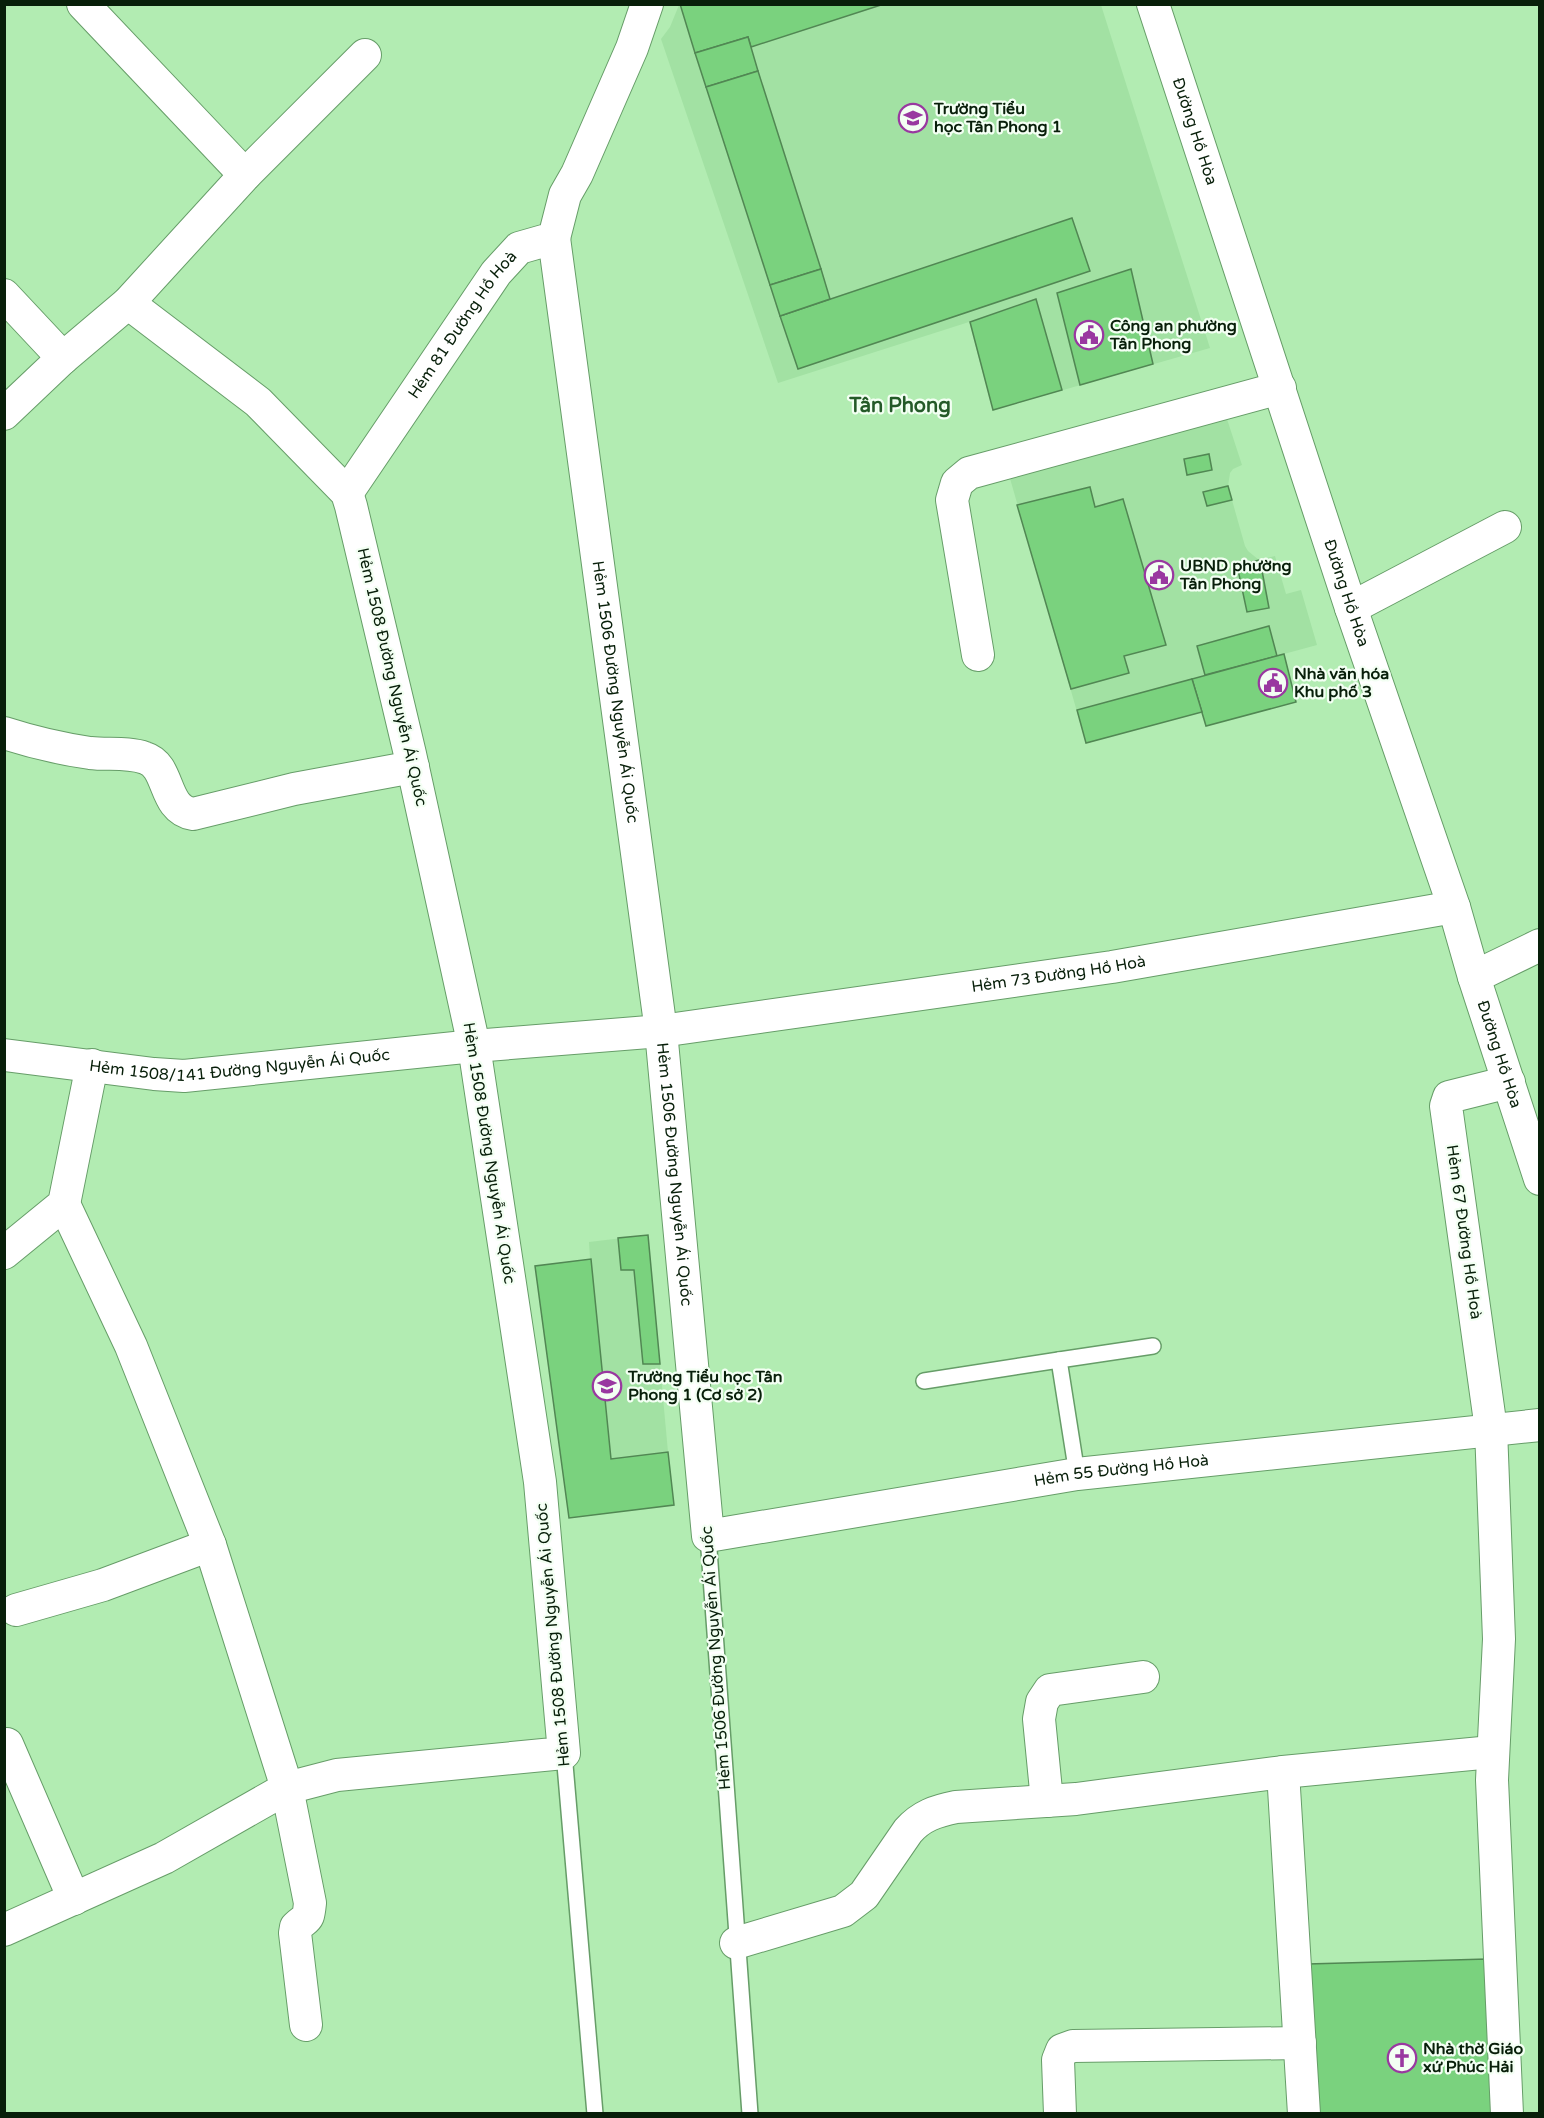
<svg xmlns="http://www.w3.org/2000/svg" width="1544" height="2118" font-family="'Varela Round',sans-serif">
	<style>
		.built { fill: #a2e1a3 }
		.building { fill: #7ad27e; stroke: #518753; stroke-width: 1.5 }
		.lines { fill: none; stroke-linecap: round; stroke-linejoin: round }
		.lane-casing { stroke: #669d68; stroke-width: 18 }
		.street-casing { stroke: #669d68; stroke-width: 34 }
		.lane { stroke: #fff; stroke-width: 15 }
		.street { stroke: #fff; stroke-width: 32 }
		.labels { text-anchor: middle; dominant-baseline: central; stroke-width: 4.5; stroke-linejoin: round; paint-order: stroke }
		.poi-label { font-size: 16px; font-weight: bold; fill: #081f0a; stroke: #f3fff3; text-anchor: start }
		.street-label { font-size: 16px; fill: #081f0a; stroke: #f3fff3 }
		.quarter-label { font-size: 20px; font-weight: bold; fill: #245a28; stroke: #f3fff3 }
	</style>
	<rect width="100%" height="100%" fill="#b2ecb2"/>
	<!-- built -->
	<g class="built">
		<polygon points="679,5 1101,5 1210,348 993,410 969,322 778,383 661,39 670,27"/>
		<polygon points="1226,416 1242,465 1233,469 1230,473 1228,486 1245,546 1248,551 1259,560 1275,556 1286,594 1301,590 1317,645 1192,679 1202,712 1086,743 1009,475"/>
		<polygon points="648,1235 668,1452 674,1505 569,1518 535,1266 590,1259 589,1242"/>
	</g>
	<!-- building -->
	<g class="building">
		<polygon points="680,4 884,4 751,47 748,37 695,53"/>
		<polygon points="748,37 758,71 706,87 695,53"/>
		<polygon points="758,71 821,269 770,285 706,87"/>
		<polygon points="1072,218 1090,271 798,369 780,316"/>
		<polygon points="821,269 830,299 780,316 770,285"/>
		<polygon points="1131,269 1153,364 1080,385 1057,293"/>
		<polygon points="1036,299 1062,390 993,410 970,322"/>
		<polygon points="1209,454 1212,470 1187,475 1184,459"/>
		<polygon points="1228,486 1232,500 1207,506 1203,492"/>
		<polygon points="1090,487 1095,507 1123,499 1166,645 1124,656 1129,673 1071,689 1017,505"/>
		<polygon points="1260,560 1269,608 1247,612 1237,565"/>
		<polygon points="1269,626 1277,656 1205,675 1197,646"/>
		<polygon points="1284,654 1296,702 1206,726 1192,679"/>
		<polygon points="1192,679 1202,712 1086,743 1077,710"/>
		<polygon points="648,1235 660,1364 643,1364 634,1270 621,1270 618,1238"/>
		<polygon points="591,1259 611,1459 668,1452 674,1505 569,1518 535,1266"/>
		<polygon points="1487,1959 1493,2114 1317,2114 1308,1964"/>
	</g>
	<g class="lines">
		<!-- lane casing -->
		<g class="lane-casing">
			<g id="lane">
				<polyline points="924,1381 1059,1360"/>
				<polyline points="1077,1474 1059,1360 1153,1346"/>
				<polyline points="708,1536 750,2114"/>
				<polyline points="564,1753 595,2114"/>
			</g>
		</g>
		<!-- street casing -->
		<g class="street-casing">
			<g id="street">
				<polyline points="83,4 245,175"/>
				<path id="s1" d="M1153,4L1351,608L1454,907L1474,977L1540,1179"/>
				<path id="s2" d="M554,238L661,1031L708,1536L1077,1474L1540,1425"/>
				<polyline points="4,295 63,358"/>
				<polyline points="4,414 63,358 128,303 245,175 365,55"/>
				<path id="s3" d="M347,493L496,273L519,248L554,238L565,195L577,174L632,48L647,4"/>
				<polyline points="1351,608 1505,527"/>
				<polyline points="978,655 952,500 957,483 969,473 1280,388"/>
				<path d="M4,733C32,742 62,749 90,753C108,755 128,752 145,758C171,766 162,809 193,814L294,789L413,767"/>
				<polyline points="1474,977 1540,945"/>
				<path id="s4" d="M4,1055L154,1074L184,1076L474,1046L661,1031L1112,967L1454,907"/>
				<path d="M64,1204L131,1346L210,1545L287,1788L310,1903C308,1922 308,1916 296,1927L295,1933L306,2025"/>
				<polyline points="4,1253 64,1204 92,1065"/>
				<polyline points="16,1610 103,1585 210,1545"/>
				<polyline points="7,1744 74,1899"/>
				<polyline points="1283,1772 1304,2114"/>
				<polyline points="1047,1801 1039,1719 1042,1702 1050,1690 1143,1677"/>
				<polyline points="4,1930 164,1858 287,1788 337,1775 564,1753 540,1482 474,1046 410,754 351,506 347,493 258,402 128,303"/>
				<path d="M736,1943L843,1911L864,1895L908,1831C921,1816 936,1811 956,1807L1076,1799L1283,1772L1492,1752"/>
				<polyline points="1060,2114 1058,2060 1062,2050 1073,2046 1300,2043"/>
				<polyline points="1507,2114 1492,1780 1499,1639 1491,1429 1446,1106 1449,1097 1509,1082"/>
			</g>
		</g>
		<!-- lane -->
		<use href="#lane" class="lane"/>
		<!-- street -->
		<use href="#street" class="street"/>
	</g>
	<!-- icons -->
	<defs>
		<g id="school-ring" transform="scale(1.5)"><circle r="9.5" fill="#f3fff3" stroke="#9938a0" stroke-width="1.5"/><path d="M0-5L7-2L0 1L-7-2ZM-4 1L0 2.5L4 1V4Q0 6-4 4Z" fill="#9938a0"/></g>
		<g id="civic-ring" transform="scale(1.5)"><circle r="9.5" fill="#f3fff3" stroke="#9938a0" stroke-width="1.5"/><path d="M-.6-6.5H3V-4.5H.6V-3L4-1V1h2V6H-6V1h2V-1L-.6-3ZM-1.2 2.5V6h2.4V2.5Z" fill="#9938a0"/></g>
		<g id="church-ring" transform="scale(1.5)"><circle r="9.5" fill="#f3fff3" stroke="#9938a0" stroke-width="1.5"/><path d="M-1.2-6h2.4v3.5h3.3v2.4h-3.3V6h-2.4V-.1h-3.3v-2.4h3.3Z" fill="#9938a0"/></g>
	</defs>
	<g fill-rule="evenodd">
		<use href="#school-ring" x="913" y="118"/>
		<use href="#civic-ring" x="1089" y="335"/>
		<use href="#civic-ring" x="1159" y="575"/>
		<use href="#civic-ring" x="1273" y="683"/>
		<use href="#school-ring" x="607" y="1386"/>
		<use href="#church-ring" x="1402" y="2058"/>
	</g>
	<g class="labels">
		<!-- poi labels -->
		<g class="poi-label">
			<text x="934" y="109">Trường Tiểu<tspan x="934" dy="18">học Tân Phong 1</tspan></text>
			<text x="1110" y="326">Công an phường<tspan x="1110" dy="18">Tân Phong</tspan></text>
			<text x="1180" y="566">UBND phường<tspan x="1180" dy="18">Tân Phong</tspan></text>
			<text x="1294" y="674">Nhà văn hóa<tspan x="1294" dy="18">Khu phố 3</tspan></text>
			<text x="628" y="1377">Trường Tiểu học Tân<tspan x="628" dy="18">Phong 1 (Cơ sở 2)</tspan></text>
			<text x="1423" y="2049">Nhà thờ Giáo<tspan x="1423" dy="18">xứ Phúc Hải</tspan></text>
		</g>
		<!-- street labels -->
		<g class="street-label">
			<text stroke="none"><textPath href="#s1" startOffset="134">Đường Hồ Hòa</textPath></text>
			<text stroke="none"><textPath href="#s3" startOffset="204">Hẻm 81 Đường Hồ Hoà</textPath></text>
			<text stroke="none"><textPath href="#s1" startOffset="620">Đường Hồ Hòa</textPath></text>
			<text transform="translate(392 677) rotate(77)">Hẻm 1508 Đường Nguyễn Ái Quốc</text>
			<text stroke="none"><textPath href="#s2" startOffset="458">Hẻm 1506 Đường Nguyễn Ái Quốc</textPath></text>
			<text stroke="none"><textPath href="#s4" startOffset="1062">Hẻm 73 Đường Hồ Hoà</textPath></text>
			<text stroke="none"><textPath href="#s1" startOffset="1106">Đường Hồ Hòa</textPath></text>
			<text stroke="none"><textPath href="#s4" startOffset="237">Hẻm 1508/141 Đường Nguyễn Ái Quốc</textPath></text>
			<text transform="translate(489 1153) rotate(81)">Hẻm 1508 Đường Nguyễn Ái Quốc</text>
			<text stroke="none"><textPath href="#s2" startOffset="944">Hẻm 1506 Đường Nguyễn Ái Quốc</textPath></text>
			<text transform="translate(1464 1232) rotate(82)">Hẻm 67 Đường Hồ Hoà</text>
			<text stroke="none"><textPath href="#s2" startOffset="1726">Hẻm 55 Đường Hồ Hoà</textPath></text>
			<text transform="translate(553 1635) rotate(-95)">Hẻm 1508 Đường Nguyễn Ái Quốc</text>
			<text transform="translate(716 1658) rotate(-94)">Hẻm 1506 Đường Nguyễn Ái Quốc</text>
		</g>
		<!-- quarter labels -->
		<g class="quarter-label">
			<text x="900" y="406">Tân Phong</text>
		</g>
	</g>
	<!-- border -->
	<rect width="1544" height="2118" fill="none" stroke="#081f0a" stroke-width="12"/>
</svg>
